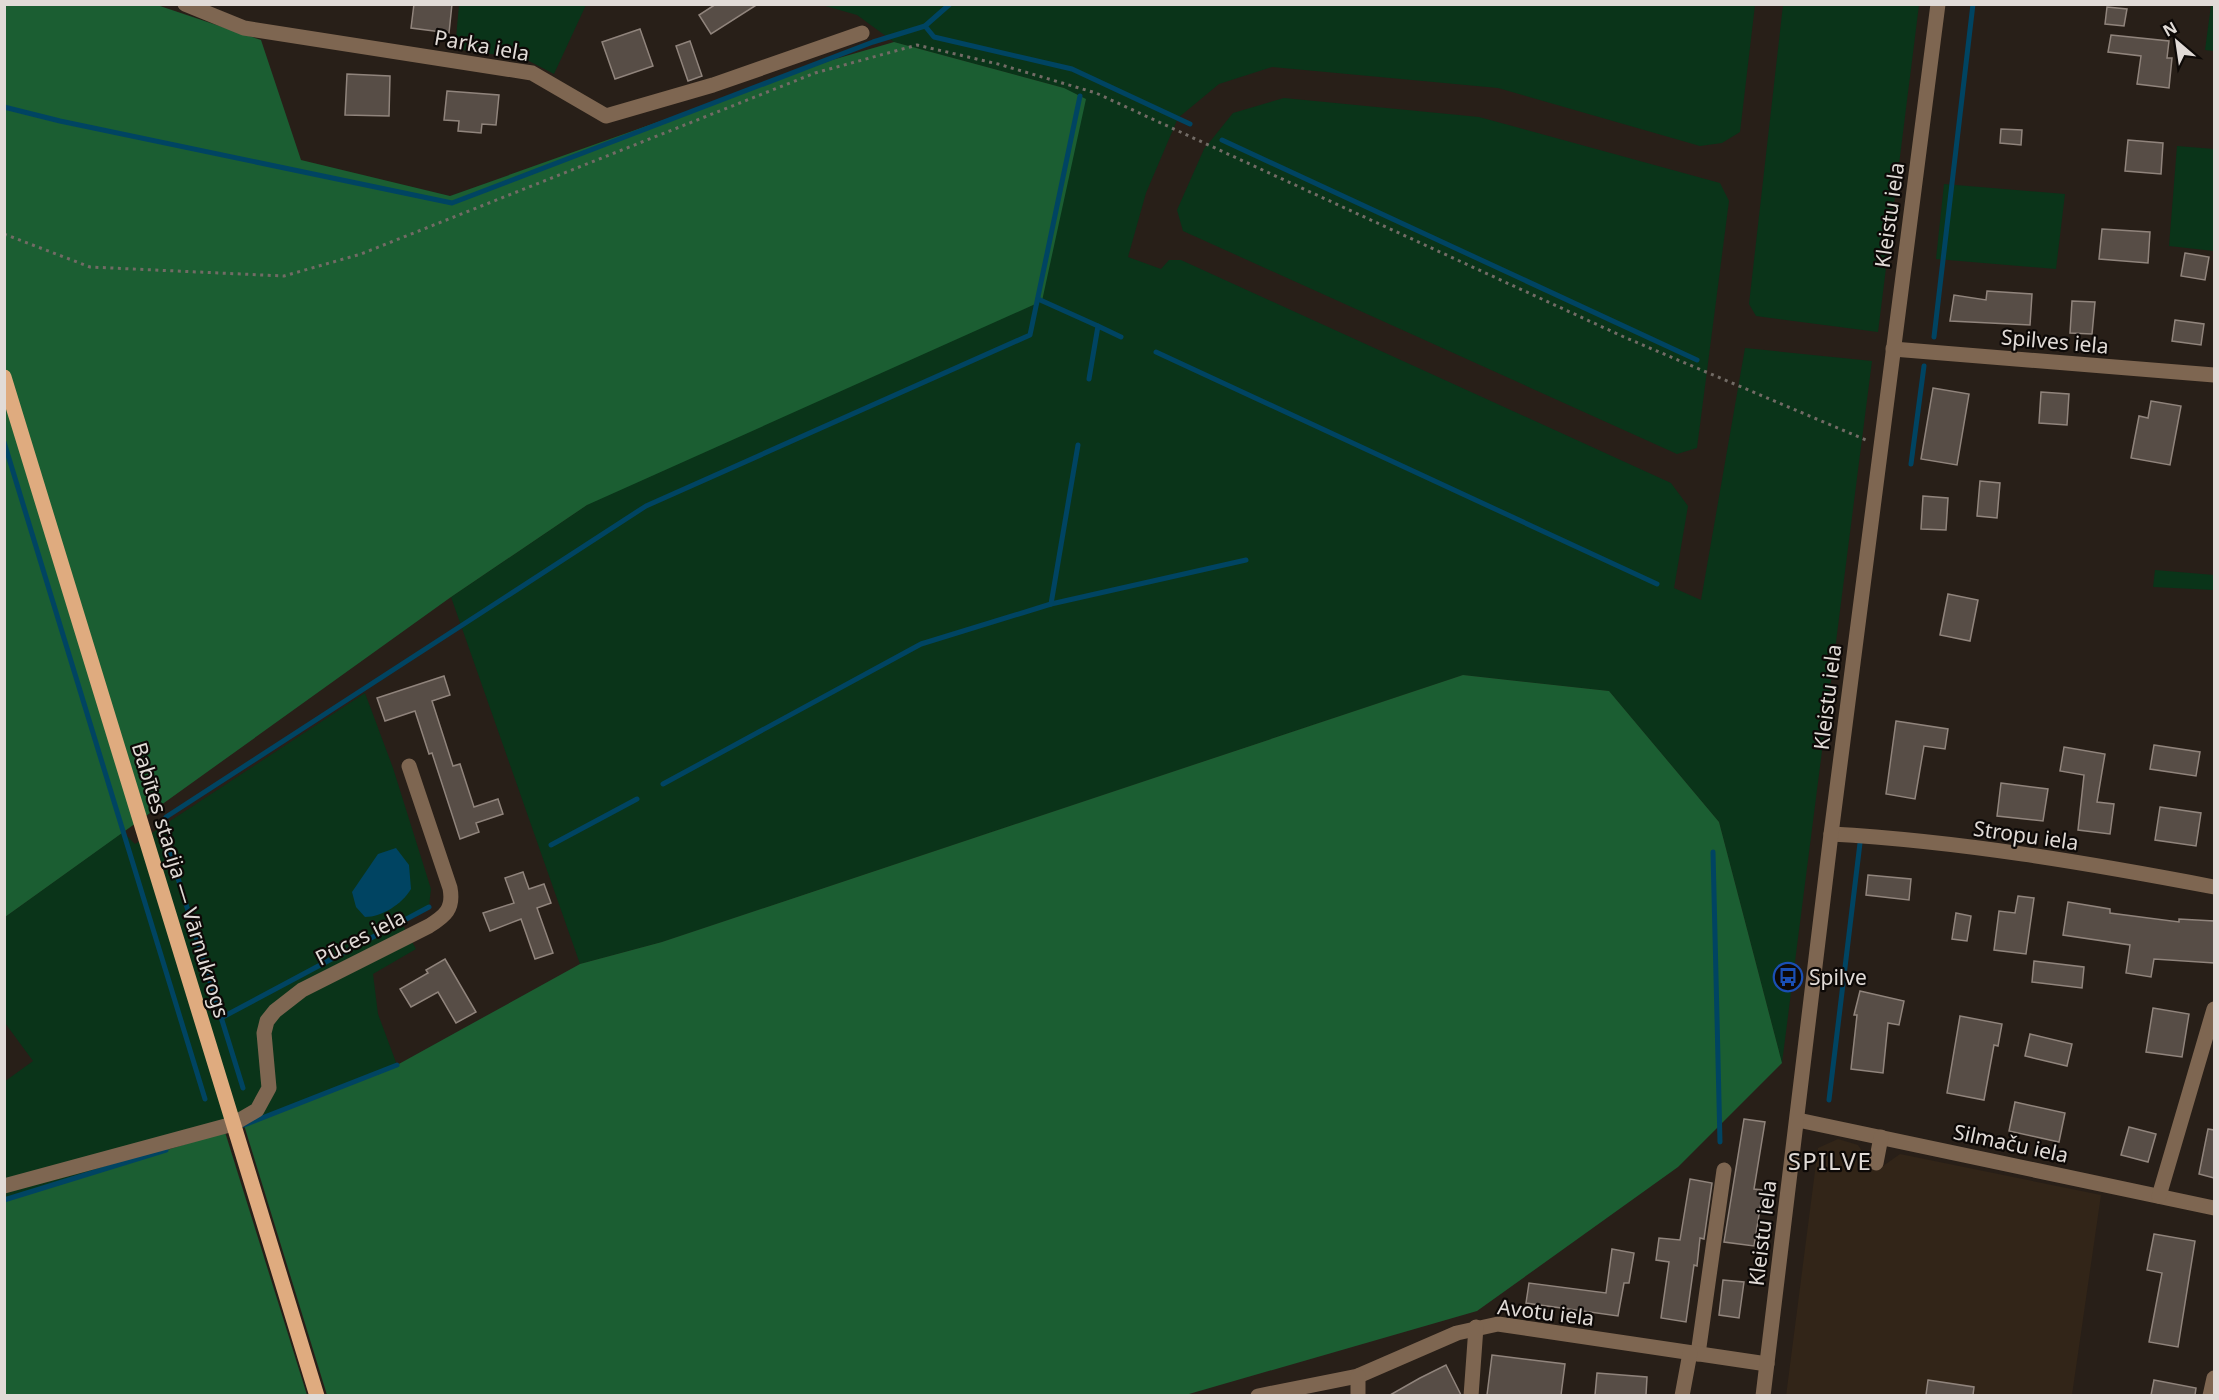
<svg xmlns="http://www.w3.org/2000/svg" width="2219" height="1400" font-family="'Noto Sans',sans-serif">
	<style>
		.industrial { fill: #322518 }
		.green { fill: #0a3419 }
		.forest { fill: #1b5e32 }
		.water { fill: #004462 }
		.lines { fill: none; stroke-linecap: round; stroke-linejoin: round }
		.stream { stroke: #004462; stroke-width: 5 }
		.building { fill: #574d46; stroke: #90847c; stroke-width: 1.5 }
		.path { stroke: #726b65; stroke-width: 3; stroke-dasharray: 3 4.5; stroke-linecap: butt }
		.minor { stroke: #7e6651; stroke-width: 15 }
		.major { stroke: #dfab7f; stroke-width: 15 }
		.labels { text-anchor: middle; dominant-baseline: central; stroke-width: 4.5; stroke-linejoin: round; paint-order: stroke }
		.street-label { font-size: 21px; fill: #e1dbd7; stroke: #0d0907 }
		.poi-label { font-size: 21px; fill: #e1dbd7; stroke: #0d0907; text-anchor: start }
		.quarter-label { font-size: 24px; letter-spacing: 1.5px; fill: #e1dbd7; stroke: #0d0907 }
	</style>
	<rect width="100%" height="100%" fill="#281f18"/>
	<!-- industrial -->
	<polygon class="industrial" points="1838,1139 1858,1145 1868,1160 1883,1166 1900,1154 2101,1195 2072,1395 1786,1396 1818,1148"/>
	<!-- green -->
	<g class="green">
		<polygon points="459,5 459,4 586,5 554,74 525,59 455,49"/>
		<polygon points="822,5 1755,5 1740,132 1722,143 1700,146 1498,88 1272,67 1219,84 1178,118 1146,193 1128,257 1161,269 1169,260 1181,260 1671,483 1688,506 1674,588 1701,600 1745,348 1872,361 1782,1063 1719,822 1609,691 1463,675 662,942 580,964 451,597 587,505 1064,88 894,42 857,15"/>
		<polygon points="1783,5 1919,5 1878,332 1756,316 1749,304"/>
		<polygon points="2211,5 2214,5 2214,51 2205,50"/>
		<polygon points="1284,98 1479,117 1720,183 1729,201 1697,448 1677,454 1183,231 1177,210 1204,149 1233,113"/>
		<polygon points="2177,146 2214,149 2214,251 2169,246"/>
		<polygon points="1944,184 2065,194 2056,269 1936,259"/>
		<polygon points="2155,570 2214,575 2214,590 2153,587"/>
		<polygon points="365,693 393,768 431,889 429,906 400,920 416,949 373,974 378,1014 397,1065 244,1125 5,1200 4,1082 33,1061 5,1023 5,917 123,832 135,844"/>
	</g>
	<!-- forest -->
	<g class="forest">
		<polygon points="5,5 157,5 261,40 301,160 450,196 832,60 894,42 1064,88 1086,99 1042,301 587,505 451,597 5,917"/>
		<polygon points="1463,675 1609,691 1719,822 1782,1063 1678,1167 1477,1311 1182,1396 327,1395 244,1125 397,1065 580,964 662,942"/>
		<polygon points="225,1132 307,1395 5,1396 5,1200"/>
	</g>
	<!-- water -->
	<path class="water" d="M396,848L409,865L411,889C402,904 382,917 365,917L356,907L352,892L378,854Z"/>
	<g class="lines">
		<!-- stream -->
		<g class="stream">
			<polyline points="925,26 934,37 1072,69 1190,124"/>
			<polyline points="4,107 60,121 452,203 873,42 925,26 950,4"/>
			<polyline points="1222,140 1697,360"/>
			<polyline points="1038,299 1098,326 1089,379"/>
			<polyline points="1098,326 1121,337"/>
			<polyline points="1934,337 1973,4"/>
			<polyline points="1156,352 1657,584"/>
			<polyline points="4,442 205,1099"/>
			<polyline points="1911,464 1924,366"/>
			<polyline points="1051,604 1246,560"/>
			<polyline points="663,784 921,644 1051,604 1078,445"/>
			<polyline points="166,817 646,506 1030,335 1080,96"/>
			<polyline points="551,845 637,799"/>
			<polyline points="168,846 243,1088"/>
			<polyline points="1713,852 1720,1142"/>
			<polyline points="221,1018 429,907"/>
			<polyline points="1829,1100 1860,843"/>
			<polyline points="244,1125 397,1065"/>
			<polyline points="4,1200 166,1150"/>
		</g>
	</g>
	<!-- building -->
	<g class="building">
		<polygon points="414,4 452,4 449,33 411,28"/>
		<polygon points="716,4 758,4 711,34 699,15"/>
		<polygon points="2107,7 2127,9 2124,26 2105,24"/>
		<polygon points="640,29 653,66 615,79 602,42"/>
		<polygon points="2111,35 2169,41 2167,58 2172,58 2169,88 2137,84 2141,56 2108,52"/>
		<polygon points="690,41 702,76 688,81 676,46"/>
		<polygon points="347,74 390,76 389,116 345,115"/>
		<polygon points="447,91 499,95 496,125 482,124 481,133 458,131 459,121 444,120"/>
		<polygon points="2001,129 2022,130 2021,145 2000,143"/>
		<polygon points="2128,140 2163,143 2161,174 2125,171"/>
		<polygon points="2102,229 2150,232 2148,263 2099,259"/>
		<polygon points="2185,253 2209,257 2205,280 2181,276"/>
		<polygon points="1987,291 2032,294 2030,325 1950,321 1954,295 1986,300"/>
		<polygon points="2072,301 2095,302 2092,334 2070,333"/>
		<polygon points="2175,320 2204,324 2201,345 2172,341"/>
		<polygon points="1933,388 1969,394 1957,465 1921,459"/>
		<polygon points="2041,392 2069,394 2067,425 2039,423"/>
		<polygon points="2151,401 2181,406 2170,465 2131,458 2139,416 2148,418"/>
		<polygon points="1980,481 2000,483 1997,518 1977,516"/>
		<polygon points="1923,496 1948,498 1946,530 1921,529"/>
		<polygon points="1948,594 1978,600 1970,641 1940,635"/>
		<polygon points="444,676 450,695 432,701 453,766 460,764 474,807 498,799 503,814 476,823 479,832 460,839 432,753 429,754 415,711 385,721 377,698"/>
		<polygon points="1896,721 1948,729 1945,749 1924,746 1915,799 1886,794"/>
		<polygon points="2154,745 2200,752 2196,776 2150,769"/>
		<polygon points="2064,747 2105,754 2097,802 2114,804 2110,834 2078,830 2084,775 2060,771"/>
		<polygon points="2001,783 2048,789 2043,821 1997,816"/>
		<polygon points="2160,807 2201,813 2196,846 2155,840"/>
		<polygon points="523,872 529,889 544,884 551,903 537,908 553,953 535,959 521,919 490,931 483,913 514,903 505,878"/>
		<polygon points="1868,875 1911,879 1909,900 1866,895"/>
		<polygon points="2018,896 2034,898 2026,954 1994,950 1999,911 2015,913"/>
		<polygon points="2068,902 2110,909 2110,913 2179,922 2179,919 2214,921 2214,963 2154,959 2151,977 2126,973 2130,945 2063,935"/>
		<polygon points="1956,913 1971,916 1967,941 1952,939"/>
		<polygon points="445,959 476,1012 456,1023 438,992 411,1007 400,989 428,973 426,970"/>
		<polygon points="2034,961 2084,967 2082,988 2032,982"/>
		<polygon points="1860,991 1904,1001 1899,1025 1888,1023 1883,1073 1851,1069 1857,1015 1854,1015"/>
		<polygon points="2153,1008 2189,1014 2182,1057 2146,1052"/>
		<polygon points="1960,1016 2002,1024 1998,1046 1994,1045 1984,1100 1947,1093"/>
		<polygon points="2030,1034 2072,1044 2067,1066 2025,1056"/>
		<polygon points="2015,1102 2065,1113 2059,1142 2009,1131"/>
		<polygon points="1744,1119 1765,1122 1754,1189 1763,1190 1754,1246 1724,1242"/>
		<polygon points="2129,1127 2156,1134 2148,1162 2121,1155"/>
		<polygon points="2208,1129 2214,1130 2214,1178 2199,1174"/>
		<polygon points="1690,1179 1712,1183 1704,1239 1700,1238 1697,1266 1694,1265 1686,1322 1661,1318 1669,1262 1656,1260 1659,1238 1680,1240"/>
		<polygon points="2154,1234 2195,1241 2178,1347 2149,1342 2162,1273 2147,1270"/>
		<polygon points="1612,1249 1634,1253 1629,1283 1624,1283 1618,1316 1526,1303 1529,1283 1606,1293"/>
		<polygon points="1723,1280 1744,1282 1739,1318 1719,1315"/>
		<polygon points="1492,1355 1565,1364 1561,1395 1487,1395"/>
		<polygon points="1446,1365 1461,1395 1390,1395 1420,1378"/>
		<polygon points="1597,1373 1647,1377 1646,1395 1595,1395"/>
		<polygon points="1928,1380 1974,1387 1973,1395 1926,1395"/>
		<polygon points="2154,1380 2196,1388 2195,1395 2151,1395"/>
	</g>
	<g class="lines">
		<!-- path -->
		<polyline class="path" points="4,234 90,267 284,276 361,254 815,73 917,45 998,64 1096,93 1624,337 1866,440"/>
		<!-- minor -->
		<g class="minor">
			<polyline points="185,4 244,28 532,73 606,116 713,85 862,33"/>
			<polyline points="1893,349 2214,375"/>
			<path d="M1831,834C1959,841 2088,863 2214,887"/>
			<polyline points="1798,1120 2214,1208"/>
			<polyline points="1876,1163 1881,1137"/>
			<path d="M4,1186L233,1124L257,1110L269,1088L264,1033L267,1021L275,1011L302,990L429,926C445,916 454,909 450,888L409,766"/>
			<polyline points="2159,1196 2214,1009"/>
			<polyline points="1698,1354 1724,1170"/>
			<polyline points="1258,1396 1358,1376 1457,1333 1498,1324 1767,1364"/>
			<polyline points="1358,1396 1358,1376"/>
			<polyline points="1471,1396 1476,1327"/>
			<polyline points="1682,1396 1690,1353"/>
			<polyline points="1763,1396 1831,834 1938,4"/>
			<polyline points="2210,1396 2214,1378"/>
		</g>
		<!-- major -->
		<polyline class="major" points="4,377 317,1396"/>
	</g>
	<!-- icons -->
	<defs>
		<g id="bus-ring" transform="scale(1.5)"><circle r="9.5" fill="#0d0907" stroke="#1a4fb4" stroke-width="1.5"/><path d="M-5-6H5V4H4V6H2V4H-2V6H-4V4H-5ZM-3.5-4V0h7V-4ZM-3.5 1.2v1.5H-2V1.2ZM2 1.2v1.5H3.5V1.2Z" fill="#1a4fb4"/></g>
	</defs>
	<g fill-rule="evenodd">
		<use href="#bus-ring" x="1788" y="977"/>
	</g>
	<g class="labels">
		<!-- street labels -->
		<g class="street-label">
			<text transform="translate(482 45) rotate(10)">Parka iela</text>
			<text transform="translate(1889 215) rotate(-82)">Kleistu iela</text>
			<text transform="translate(2055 341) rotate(5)">Spilves iela</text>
			<text transform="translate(1827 697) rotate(-83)">Kleistu iela</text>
			<text transform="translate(2026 835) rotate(8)">Stropu iela</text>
			<text transform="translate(181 880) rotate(73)">Babītes stacija — Vārnukrogs</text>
			<text transform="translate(360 937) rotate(-27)">Pūces iela</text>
			<text transform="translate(2011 1143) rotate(12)">Silmaču iela</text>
			<text transform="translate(1762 1233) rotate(-83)">Kleistu iela</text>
			<text transform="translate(1546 1312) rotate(7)">Avotu iela</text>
		</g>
		<!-- poi labels -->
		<g class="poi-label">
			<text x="1809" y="977">Spilve</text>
		</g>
		<!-- quarter labels -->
		<g class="quarter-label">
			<text x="1830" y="1160">SPILVE</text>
		</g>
	</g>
	<!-- border -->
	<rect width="2219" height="1400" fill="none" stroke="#e1dbd7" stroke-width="12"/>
	<!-- north arrow -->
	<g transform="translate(2177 42) rotate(331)" stroke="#0d0907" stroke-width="4.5" paint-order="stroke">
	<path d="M0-4.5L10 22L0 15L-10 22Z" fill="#e1dbd7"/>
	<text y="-9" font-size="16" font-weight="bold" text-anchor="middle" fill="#e1dbd7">N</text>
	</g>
</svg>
